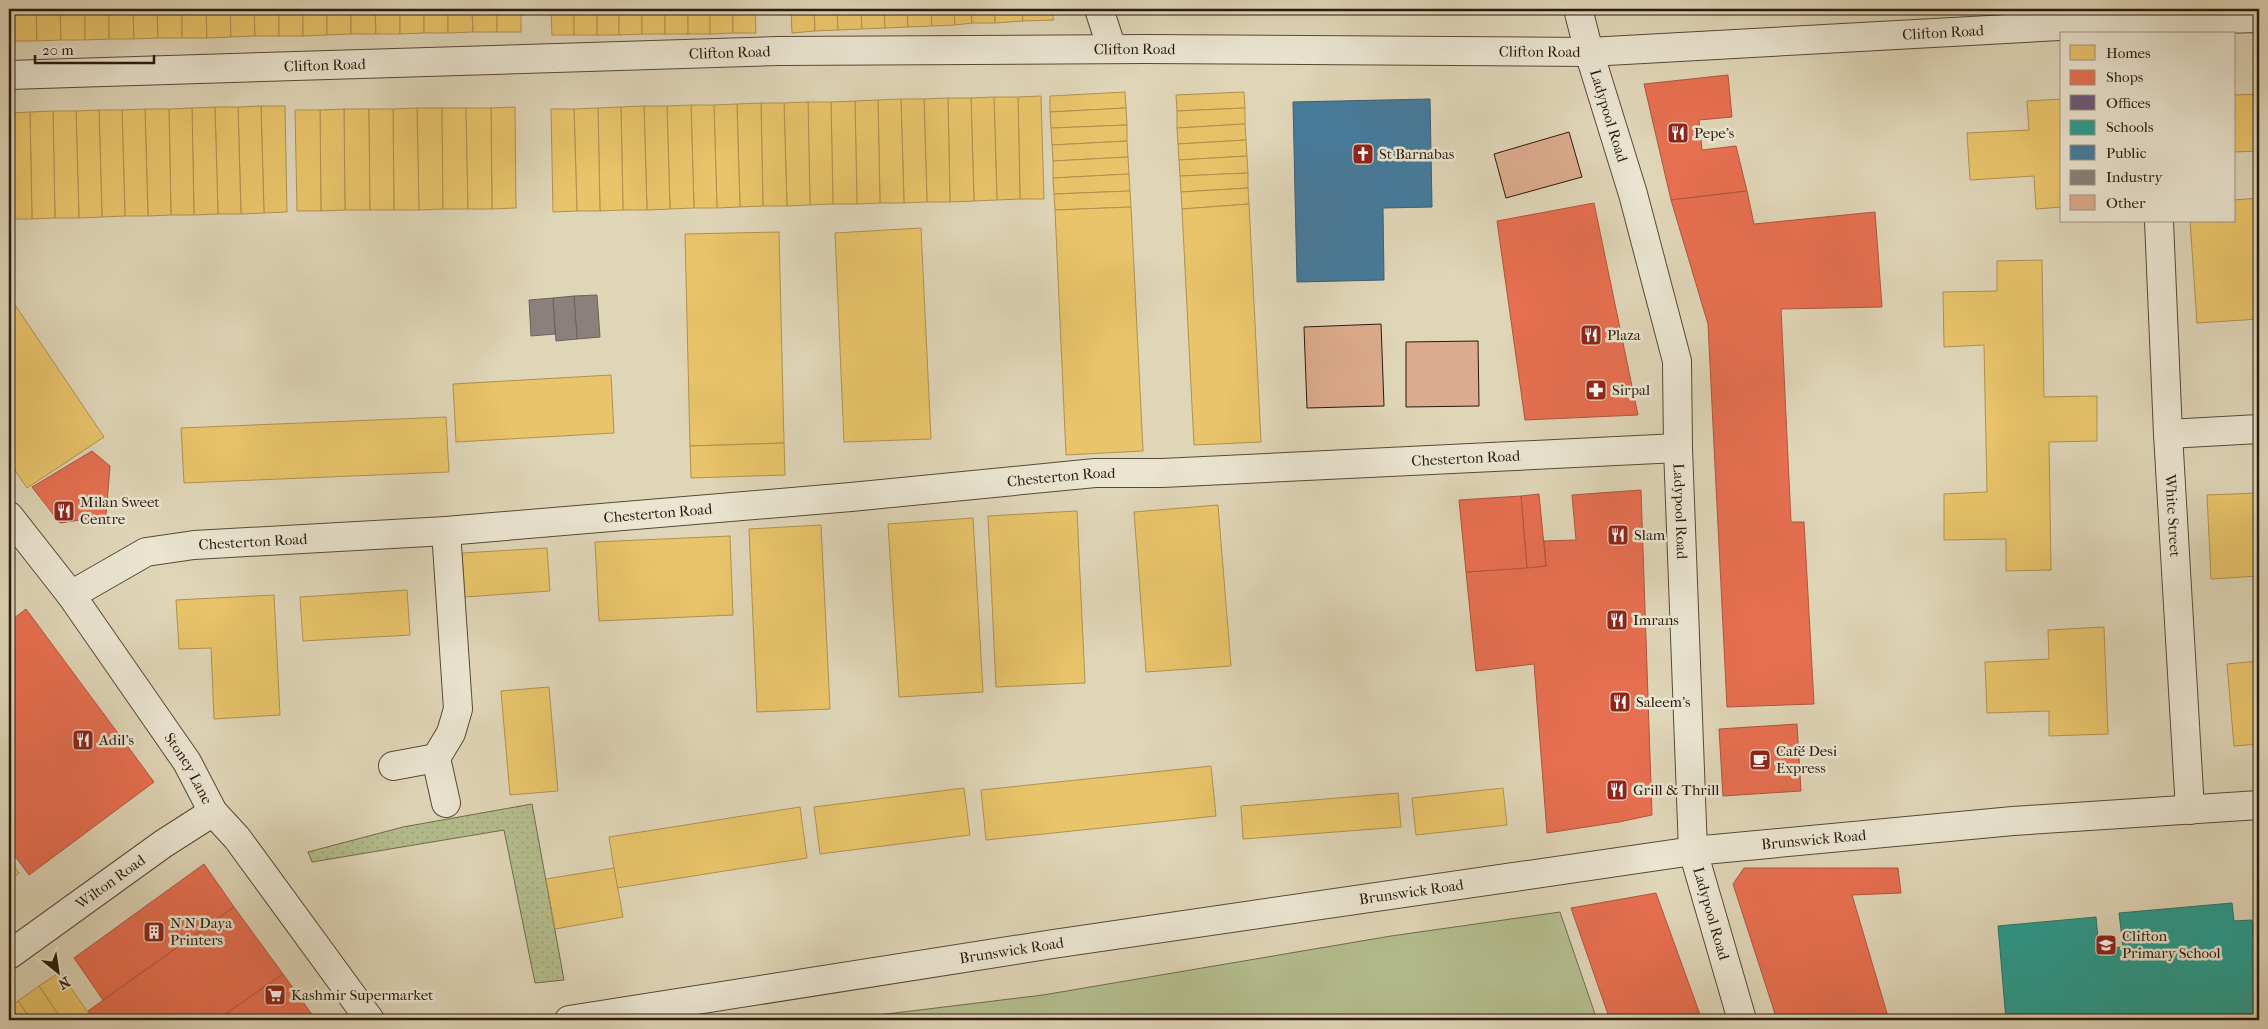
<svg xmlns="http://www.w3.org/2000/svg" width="2268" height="1029" font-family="'IM FELL French Canon',serif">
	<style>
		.grass { fill: url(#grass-dots); stroke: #6f6c4c }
		.park { fill: #b4bd8d; stroke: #6f6c4c }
		.homes { fill: #e9c46a; stroke: #b0914e }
		.shops { fill: #e76f51; stroke: #ae563c }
		.offices { fill: #6d597a; stroke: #594659 }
		.schools { fill: #2a9d8f; stroke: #2a7668 }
		.public { fill: #457b9d; stroke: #3d5e72 }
		.industry { fill: #8a817c; stroke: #6d625a }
		.building { fill: #dcaa8c; stroke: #2a1b0c }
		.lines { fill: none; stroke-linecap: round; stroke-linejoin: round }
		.minor-casing { stroke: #574a37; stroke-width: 30 }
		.minor { stroke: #eae4d0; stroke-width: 28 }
		.labels { text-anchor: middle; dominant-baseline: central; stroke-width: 5; stroke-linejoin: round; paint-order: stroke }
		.street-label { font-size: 15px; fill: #2a1b0c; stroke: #eae4d0 }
		.poi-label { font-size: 15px; fill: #2a1b0c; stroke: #eae4d0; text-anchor: start }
	</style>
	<defs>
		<pattern id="grass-dots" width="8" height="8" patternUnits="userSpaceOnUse" patternTransform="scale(1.25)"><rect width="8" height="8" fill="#b4bd8d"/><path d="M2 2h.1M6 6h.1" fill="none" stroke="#9ba278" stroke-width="1.8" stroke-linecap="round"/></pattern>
	</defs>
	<rect width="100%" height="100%" fill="#dfd5b7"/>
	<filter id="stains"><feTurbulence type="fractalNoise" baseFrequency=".004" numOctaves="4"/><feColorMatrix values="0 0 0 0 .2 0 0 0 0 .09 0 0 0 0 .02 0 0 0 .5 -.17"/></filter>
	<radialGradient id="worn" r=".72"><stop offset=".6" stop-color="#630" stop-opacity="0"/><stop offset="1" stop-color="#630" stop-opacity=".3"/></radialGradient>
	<!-- grass -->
	<polygon class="grass" points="532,804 564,980 535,983 504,830 312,862 308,852 403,827"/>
	<!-- park -->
	<polygon class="park" points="1560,912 1597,1020 837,1020 1043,995 1391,936"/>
	<!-- homes -->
	<g class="homes">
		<polygon points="9,9 12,9 13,41 9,41"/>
		<polygon points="12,9 36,9 37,41 13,41"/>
		<polygon points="36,9 60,9 61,40 37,41"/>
		<polygon points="60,9 85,9 85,40 61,40"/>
		<polygon points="85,9 109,9 109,39 85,40"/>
		<polygon points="109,9 133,9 134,39 109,39"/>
		<polygon points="133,9 157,9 158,38 134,39"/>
		<polygon points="157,9 182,9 182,38 158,38"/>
		<polygon points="182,9 206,9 207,38 182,38"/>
		<polygon points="206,9 230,9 231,37 207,38"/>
		<polygon points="230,9 254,9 255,36 231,37"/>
		<polygon points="254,9 279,9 279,36 255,36"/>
		<rect x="279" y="9" width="24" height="27"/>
		<polygon points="303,9 327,9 327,35 303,36"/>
		<polygon points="327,9 351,9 351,34 327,35"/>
		<polygon points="351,9 375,9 376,34 351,34"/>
		<polygon points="375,9 400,9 400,34 376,34"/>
		<polygon points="400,9 424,9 424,33 400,34"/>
		<rect x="424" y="9" width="24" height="24"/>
		<polygon points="448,9 472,9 473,32 448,33"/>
		<polygon points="472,9 497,9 497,32 473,32"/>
		<rect x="497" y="9" width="24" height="23"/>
		<polygon points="551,9 574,9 574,35 552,35"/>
		<rect x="574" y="9" width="23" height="26"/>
		<rect x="597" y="9" width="22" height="26"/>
		<polygon points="619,9 642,9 642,34 619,35"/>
		<rect x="642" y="9" width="23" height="25"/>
		<rect x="665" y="9" width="23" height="25"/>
		<rect x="688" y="9" width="22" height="25"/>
		<polygon points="710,9 733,9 733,33 710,34"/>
		<polygon points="733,9 755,9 756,33 733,33"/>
		<polygon points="791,9 814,9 815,31 792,33"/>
		<polygon points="814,9 837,9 838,30 815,31"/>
		<polygon points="837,9 861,9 862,29 838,30"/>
		<polygon points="861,9 884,9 885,28 862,29"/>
		<polygon points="884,9 907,9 908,27 885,28"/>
		<polygon points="907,9 931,9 932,26 908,27"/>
		<polygon points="931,9 954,9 955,25 932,26"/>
		<polygon points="954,9 971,9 972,23 955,25"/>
		<polygon points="971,9 995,9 995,23 972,23"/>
		<polygon points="995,9 1022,9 1023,21 995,23"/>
		<polygon points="1022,9 1050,9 1054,20 1023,21"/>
		<polygon points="1125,92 1126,108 1050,112 1050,96"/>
		<polygon points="1244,92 1245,108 1177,111 1176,95"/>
		<polygon points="2259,94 2259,151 2234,152 2234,95"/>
		<polygon points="1041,96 1044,199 1020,199 1018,97"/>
		<polygon points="994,97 1018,97 1020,199 997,200"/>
		<polygon points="994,97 997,200 974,201 971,98"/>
		<polygon points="948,98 971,98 974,201 950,202"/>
		<polygon points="948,98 950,202 927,202 924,99"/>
		<polygon points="901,99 924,99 927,202 904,203"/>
		<polygon points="901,99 904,203 880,203 878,100"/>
		<polygon points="2062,99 2062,207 2036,209 2034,176 1970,180 1967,133 2029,130 2027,101"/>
		<polygon points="878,100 880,203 857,204 855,101"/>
		<polygon points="855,101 857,204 833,204 831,102"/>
		<polygon points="808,102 831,102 833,204 810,205"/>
		<polygon points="808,102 810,205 787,206 784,103"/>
		<polygon points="761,103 784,103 787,206 763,206"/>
		<polygon points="761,103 763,206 740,207 737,104"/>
		<polygon points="737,104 740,207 717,208 714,105"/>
		<polygon points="691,105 714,105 717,208 694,208"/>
		<polygon points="691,105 694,208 670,209 667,106"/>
		<polygon points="261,106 285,106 287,212 264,213"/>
		<polygon points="261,106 264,213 241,214 238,107"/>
		<polygon points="644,106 667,106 670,209 647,210"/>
		<polygon points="644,106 647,210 623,210 621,107"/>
		<polygon points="215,107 238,107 241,214 218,214"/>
		<polygon points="215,107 218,214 194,215 192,108"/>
		<polygon points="515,107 516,208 492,209 491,108"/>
		<polygon points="621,107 623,210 600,211 598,108"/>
		<polygon points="192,108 194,215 171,215 169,109"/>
		<polygon points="417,108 442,108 443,209 419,210"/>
		<polygon points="417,108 419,210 394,210 393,109"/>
		<polygon points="442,108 466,108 468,209 443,209"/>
		<polygon points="466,108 491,108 492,209 468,209"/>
		<polygon points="598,108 600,211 577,211 574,109"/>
		<polygon points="1126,108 1127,125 1051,128 1050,112"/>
		<polygon points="1245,108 1245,124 1177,128 1177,111"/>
		<polygon points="145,109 169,109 171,215 148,216"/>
		<polygon points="145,109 148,216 125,216 122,110"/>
		<polygon points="344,109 369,109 370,210 345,210"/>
		<polygon points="344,109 345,210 321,211 320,110"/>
		<polygon points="369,109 393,109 394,210 370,210"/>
		<polygon points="551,109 574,109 577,211 553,212"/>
		<polygon points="99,110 122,110 125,216 102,217"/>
		<polygon points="99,110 102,217 79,218 76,111"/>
		<polygon points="295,110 320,110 321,211 297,211"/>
		<polygon points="53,111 76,111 79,218 55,218"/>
		<polygon points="53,111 55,218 32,219 30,112"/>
		<polygon points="30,112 32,219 9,219 9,113"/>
		<polygon points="1245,124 1246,140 1178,144 1177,128"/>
		<polygon points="1127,125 1127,141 1052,145 1051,128"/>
		<polygon points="1246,140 1247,156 1179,160 1178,144"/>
		<polygon points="1127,141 1128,157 1053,161 1052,145"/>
		<polygon points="1247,156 1248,173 1180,176 1179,160"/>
		<polygon points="1128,157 1129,174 1053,178 1053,161"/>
		<polygon points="1248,173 1248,188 1181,192 1180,176"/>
		<polygon points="1129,174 1130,191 1054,194 1053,178"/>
		<polygon points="1248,188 1249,204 1182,209 1181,192"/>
		<polygon points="1130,191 1131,207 1055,210 1054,194"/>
		<polygon points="2259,198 2259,319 2197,323 2190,221 2234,221 2234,200"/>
		<polygon points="1249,204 1261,442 1194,445 1182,209"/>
		<polygon points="1131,207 1143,451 1066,455 1055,210"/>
		<polygon points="921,228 931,439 844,442 835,233"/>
		<polygon points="779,232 784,443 690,446 685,234"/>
		<polygon points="2042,260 2044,397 2097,396 2097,441 2049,442 2051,570 2006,571 2006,539 1944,540 1944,494 1987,492 1984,345 1944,347 1943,292 1997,291 1997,261"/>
		<polygon points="9,296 104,437 27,488 9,462"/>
		<polygon points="611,375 614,433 456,442 453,384"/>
		<polygon points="446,417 449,472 184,483 181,428"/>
		<polygon points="784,443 785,475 691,478 690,446"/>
		<polygon points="2258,493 2259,576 2211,579 2207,495"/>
		<polygon points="1218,505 1231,666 1146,672 1134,512"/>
		<polygon points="1077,511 1085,683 996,687 988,516"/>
		<polygon points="973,518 983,692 899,697 888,524"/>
		<polygon points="821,525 830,709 757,712 749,529"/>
		<polygon points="730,536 733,615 599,621 595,542"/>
		<polygon points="547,548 550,591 465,597 462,553"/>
		<polygon points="407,590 410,635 303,641 300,597"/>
		<polygon points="274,595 280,715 214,719 211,648 179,649 176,600"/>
		<polygon points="2104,627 2108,734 2049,736 2049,711 1987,713 1985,662 2049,659 2048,630"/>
		<polygon points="2259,661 2259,744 2234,746 2227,664"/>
		<polygon points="549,687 558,791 510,795 501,691"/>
		<polygon points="1211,766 1216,816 986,840 981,790"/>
		<polygon points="964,788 970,835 820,854 814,807"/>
		<polygon points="1503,788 1507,825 1416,835 1412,798"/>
		<polygon points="1398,793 1401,827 1243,839 1241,806"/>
		<polygon points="800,807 807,858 617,888 609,837"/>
		<polygon points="9,859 19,873 9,881"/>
		<polygon points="614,868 623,917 555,929 546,879"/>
		<polygon points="60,972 93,1020 62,1020 39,986"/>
		<polygon points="39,986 62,1020 31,1020 18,1001"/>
		<polygon points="18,1001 31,1020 9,1020 9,1007"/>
	</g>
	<!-- shops -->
	<g class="shops">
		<polygon points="1728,75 1732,117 1699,120 1702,150 1736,146 1747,191 1671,200 1644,84"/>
		<polygon points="1747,191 1754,224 1875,212 1882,307 1781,309 1791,522 1804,522 1814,704 1727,707 1708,324 1671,200"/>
		<polygon points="1594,203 1638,415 1525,420 1497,221"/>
		<polygon points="92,451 110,466 106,516 60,523 32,487"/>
		<polygon points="1641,490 1652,815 1619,822 1547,833 1534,664 1476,671 1466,572 1546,566 1544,541 1576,540 1572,495"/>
		<polygon points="1539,494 1546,566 1527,568 1521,496"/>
		<polygon points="1521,496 1527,568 1466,572 1459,500"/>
		<polygon points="26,609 154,782 29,875 9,848 9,622"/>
		<polygon points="1797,724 1801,791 1723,796 1719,729"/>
		<polygon points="204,864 234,907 103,1000 74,958"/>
		<polygon points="1744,868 1898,868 1901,893 1852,895 1889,1020 1777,1020 1733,884"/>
		<polygon points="1656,893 1702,1020 1610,1020 1571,908"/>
		<polygon points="234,907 283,974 217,1020 95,1020 88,1011"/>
		<polygon points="283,974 313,1016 307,1020 217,1020"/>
	</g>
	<!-- offices -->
	<polygon class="offices" points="1430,9 1539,9 1533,10"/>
	<!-- schools -->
	<polygon class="schools" points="2232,903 2234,921 2252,920 2259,998 2259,1020 2006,1020 1998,926 2096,917 2099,949 2123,947 2119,913"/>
	<!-- public -->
	<polygon class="public" points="1430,99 1432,207 1383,208 1384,280 1297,282 1293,102"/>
	<!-- industry -->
	<g class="industry">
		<polygon points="597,295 600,337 577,339 574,296"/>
		<polygon points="574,296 577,339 556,341 553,298"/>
		<polygon points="553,298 555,334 531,336 529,300"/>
	</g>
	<!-- building -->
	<g class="building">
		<polygon points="1569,132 1582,177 1506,198 1494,154"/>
		<polygon points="1381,324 1384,406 1307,408 1304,327"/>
		<polygon points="1478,341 1479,406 1406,407 1406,342"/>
	</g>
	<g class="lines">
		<!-- minor casing -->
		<g class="minor-casing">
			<g id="minor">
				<polyline points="1099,9 1112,49"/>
				<path id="s1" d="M1578,9L1589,52L1633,194L1677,361L1678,448L1693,851L1742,1020"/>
				<path id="s2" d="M9,75L779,51L1146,49L1589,52L2151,21L2259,18"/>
				<path id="s3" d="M2159,221L2168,434L2190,810"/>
				<polyline points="2168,434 2259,429"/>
				<path id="s4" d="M9,516L71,595L187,762L213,812L237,838L370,1020"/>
				<path id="s5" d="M71,595L146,552L194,545L446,531L851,497L1095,473H1162L1678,448"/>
				<polyline points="436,758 446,803"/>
				<polyline points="393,766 436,758 451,733 458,709 446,531"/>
				<path id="s6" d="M9,955L163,844L213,812"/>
				<path id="s7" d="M569,1020L1053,944L1693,851L2013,821L2259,805"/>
			</g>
		</g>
		<!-- minor -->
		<use href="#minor" class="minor"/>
	</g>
	<!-- icons -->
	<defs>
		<g id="restaurant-square" transform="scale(1.125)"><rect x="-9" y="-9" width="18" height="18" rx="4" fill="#8f2418" stroke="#eae4d0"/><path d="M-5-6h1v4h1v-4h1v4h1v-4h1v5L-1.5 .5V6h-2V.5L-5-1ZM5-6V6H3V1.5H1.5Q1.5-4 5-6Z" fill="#fff"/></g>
		<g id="church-square" transform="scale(1.125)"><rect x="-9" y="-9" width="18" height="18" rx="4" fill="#8f2418" stroke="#eae4d0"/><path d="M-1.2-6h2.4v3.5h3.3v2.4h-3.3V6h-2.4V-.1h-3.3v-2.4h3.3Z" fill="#fff"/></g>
		<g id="pharmacy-square" transform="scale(1.125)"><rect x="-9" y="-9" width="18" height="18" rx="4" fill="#8f2418" stroke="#eae4d0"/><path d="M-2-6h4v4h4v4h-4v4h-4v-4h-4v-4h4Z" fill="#fff"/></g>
		<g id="cafe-square" transform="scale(1.125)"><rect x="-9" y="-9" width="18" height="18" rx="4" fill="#8f2418" stroke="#eae4d0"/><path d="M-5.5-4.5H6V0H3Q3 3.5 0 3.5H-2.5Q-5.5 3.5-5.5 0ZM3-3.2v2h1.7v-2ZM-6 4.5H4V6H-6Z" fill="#fff"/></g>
		<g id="building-square" transform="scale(1.125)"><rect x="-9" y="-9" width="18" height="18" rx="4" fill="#8f2418" stroke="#eae4d0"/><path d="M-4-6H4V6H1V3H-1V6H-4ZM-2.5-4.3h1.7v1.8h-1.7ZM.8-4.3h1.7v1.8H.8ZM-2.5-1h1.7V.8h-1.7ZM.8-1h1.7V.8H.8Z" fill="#fff"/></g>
		<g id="school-square" transform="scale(1.125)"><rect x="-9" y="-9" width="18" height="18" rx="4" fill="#8f2418" stroke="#eae4d0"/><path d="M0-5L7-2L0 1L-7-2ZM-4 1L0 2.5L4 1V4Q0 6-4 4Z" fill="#fff"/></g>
		<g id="supermarket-square" transform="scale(1.125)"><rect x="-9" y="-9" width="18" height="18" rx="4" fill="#8f2418" stroke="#eae4d0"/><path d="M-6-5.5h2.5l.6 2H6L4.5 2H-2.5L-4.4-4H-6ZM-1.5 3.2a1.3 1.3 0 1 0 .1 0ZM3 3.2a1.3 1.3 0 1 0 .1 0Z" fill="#fff"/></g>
	</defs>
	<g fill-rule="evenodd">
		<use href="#restaurant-square" x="1678" y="133"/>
		<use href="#church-square" x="1363" y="154"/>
		<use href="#restaurant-square" x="1591" y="335"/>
		<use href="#pharmacy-square" x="1596" y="390"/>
		<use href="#restaurant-square" x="64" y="511"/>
		<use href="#restaurant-square" x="1618" y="535"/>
		<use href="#restaurant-square" x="1617" y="620"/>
		<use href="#restaurant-square" x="1620" y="702"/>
		<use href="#restaurant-square" x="83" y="740"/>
		<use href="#cafe-square" x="1760" y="760"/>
		<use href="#restaurant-square" x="1617" y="790"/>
		<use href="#building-square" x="154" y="932"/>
		<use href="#school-square" x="2106" y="945"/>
		<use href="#supermarket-square" x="275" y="995"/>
	</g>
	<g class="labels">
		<!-- street labels -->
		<g class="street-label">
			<text stroke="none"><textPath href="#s2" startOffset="1935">Clifton Road</textPath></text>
			<text stroke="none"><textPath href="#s2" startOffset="1126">Clifton Road</textPath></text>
			<text stroke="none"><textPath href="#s2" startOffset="721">Clifton Road</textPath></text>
			<text stroke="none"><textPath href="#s2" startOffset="1531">Clifton Road</textPath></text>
			<text stroke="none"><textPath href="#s2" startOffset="316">Clifton Road</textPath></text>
			<text stroke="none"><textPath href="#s1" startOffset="111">Ladypool Road</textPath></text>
			<text stroke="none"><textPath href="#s5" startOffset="1410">Chesterton Road</textPath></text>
			<text stroke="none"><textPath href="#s5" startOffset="1005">Chesterton Road</textPath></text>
			<text stroke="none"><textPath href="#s1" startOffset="516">Ladypool Road</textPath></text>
			<text stroke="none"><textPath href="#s5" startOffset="600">Chesterton Road</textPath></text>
			<text stroke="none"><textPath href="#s3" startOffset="295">White Street</textPath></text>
			<text stroke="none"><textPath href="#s5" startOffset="194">Chesterton Road</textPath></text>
			<text stroke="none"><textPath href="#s4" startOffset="310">Stoney Lane</textPath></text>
			<text stroke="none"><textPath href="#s7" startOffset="1258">Brunswick Road</textPath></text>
			<text stroke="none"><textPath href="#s6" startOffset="125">Wilton Road</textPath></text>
			<text stroke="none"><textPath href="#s7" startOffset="852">Brunswick Road</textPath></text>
			<text stroke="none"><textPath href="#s1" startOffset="921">Ladypool Road</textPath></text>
			<text stroke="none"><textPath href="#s7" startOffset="448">Brunswick Road</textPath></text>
		</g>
		<!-- poi labels -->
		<g class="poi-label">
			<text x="1694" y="133">Pepe's</text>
			<text x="1379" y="154">St Barnabas</text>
			<text x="1607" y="335">Plaza</text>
			<text x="1612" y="390">Sirpal</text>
			<text x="80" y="502">Milan Sweet<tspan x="80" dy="17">Centre</tspan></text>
			<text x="1634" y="535">Slam</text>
			<text x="1633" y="620">Imrans</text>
			<text x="1636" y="702">Saleem's</text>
			<text x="99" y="740">Adil's</text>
			<text x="1776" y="751">Café Desi<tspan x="1776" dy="17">Express</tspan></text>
			<text x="1633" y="790">Grill &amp; Thrill</text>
			<text x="170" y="923">N N Daya<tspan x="170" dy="17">Printers</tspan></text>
			<text x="2122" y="936">Clifton<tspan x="2122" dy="17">Primary School</tspan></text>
			<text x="291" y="995">Kashmir Supermarket</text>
		</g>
	</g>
	<!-- margin -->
	<rect width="2268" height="1029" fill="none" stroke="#dfd5b7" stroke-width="30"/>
	<rect x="10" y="10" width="2248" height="1009" fill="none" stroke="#2a1b0c" stroke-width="2.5"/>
	<rect x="15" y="15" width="2238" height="999" fill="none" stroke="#2a1b0c"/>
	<!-- legend -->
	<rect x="2060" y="32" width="175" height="190" fill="#eae4d0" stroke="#9d9482"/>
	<rect x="2070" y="45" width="25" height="15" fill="#e9c46a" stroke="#9d9482"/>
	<text x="2106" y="58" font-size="15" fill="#2a1b0c">Homes</text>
	<rect x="2070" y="70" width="25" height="15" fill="#e76f51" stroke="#9d9482"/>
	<text x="2106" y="82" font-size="15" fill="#2a1b0c">Shops</text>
	<rect x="2070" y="95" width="25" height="15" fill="#6d597a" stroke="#9d9482"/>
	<text x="2106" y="108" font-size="15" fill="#2a1b0c">Offices</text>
	<rect x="2070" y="120" width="25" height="15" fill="#2a9d8f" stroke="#9d9482"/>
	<text x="2106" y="132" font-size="15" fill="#2a1b0c">Schools</text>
	<rect x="2070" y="145" width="25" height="15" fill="#457b9d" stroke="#9d9482"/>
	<text x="2106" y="158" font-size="15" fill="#2a1b0c">Public</text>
	<rect x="2070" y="170" width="25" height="15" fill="#8a817c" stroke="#9d9482"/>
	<text x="2106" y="182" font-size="15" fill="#2a1b0c">Industry</text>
	<rect x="2070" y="195" width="25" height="15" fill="#dcaa8c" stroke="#9d9482"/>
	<text x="2106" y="208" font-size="15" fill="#2a1b0c">Other</text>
	<!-- north arrow -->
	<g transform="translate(58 972) rotate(150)" stroke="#eae4d0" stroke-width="4" paint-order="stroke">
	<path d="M0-4L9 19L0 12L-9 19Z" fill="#2a1b0c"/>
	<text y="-8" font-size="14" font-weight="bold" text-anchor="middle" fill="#2a1b0c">N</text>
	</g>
	<!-- scale -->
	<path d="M35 55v8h119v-8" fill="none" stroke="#2a1b0c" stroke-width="2.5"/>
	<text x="42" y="55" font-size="15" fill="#2a1b0c" stroke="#eae4d0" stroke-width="4" paint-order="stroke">20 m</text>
	<rect width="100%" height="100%" filter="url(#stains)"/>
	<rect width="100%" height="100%" fill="url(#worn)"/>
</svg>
